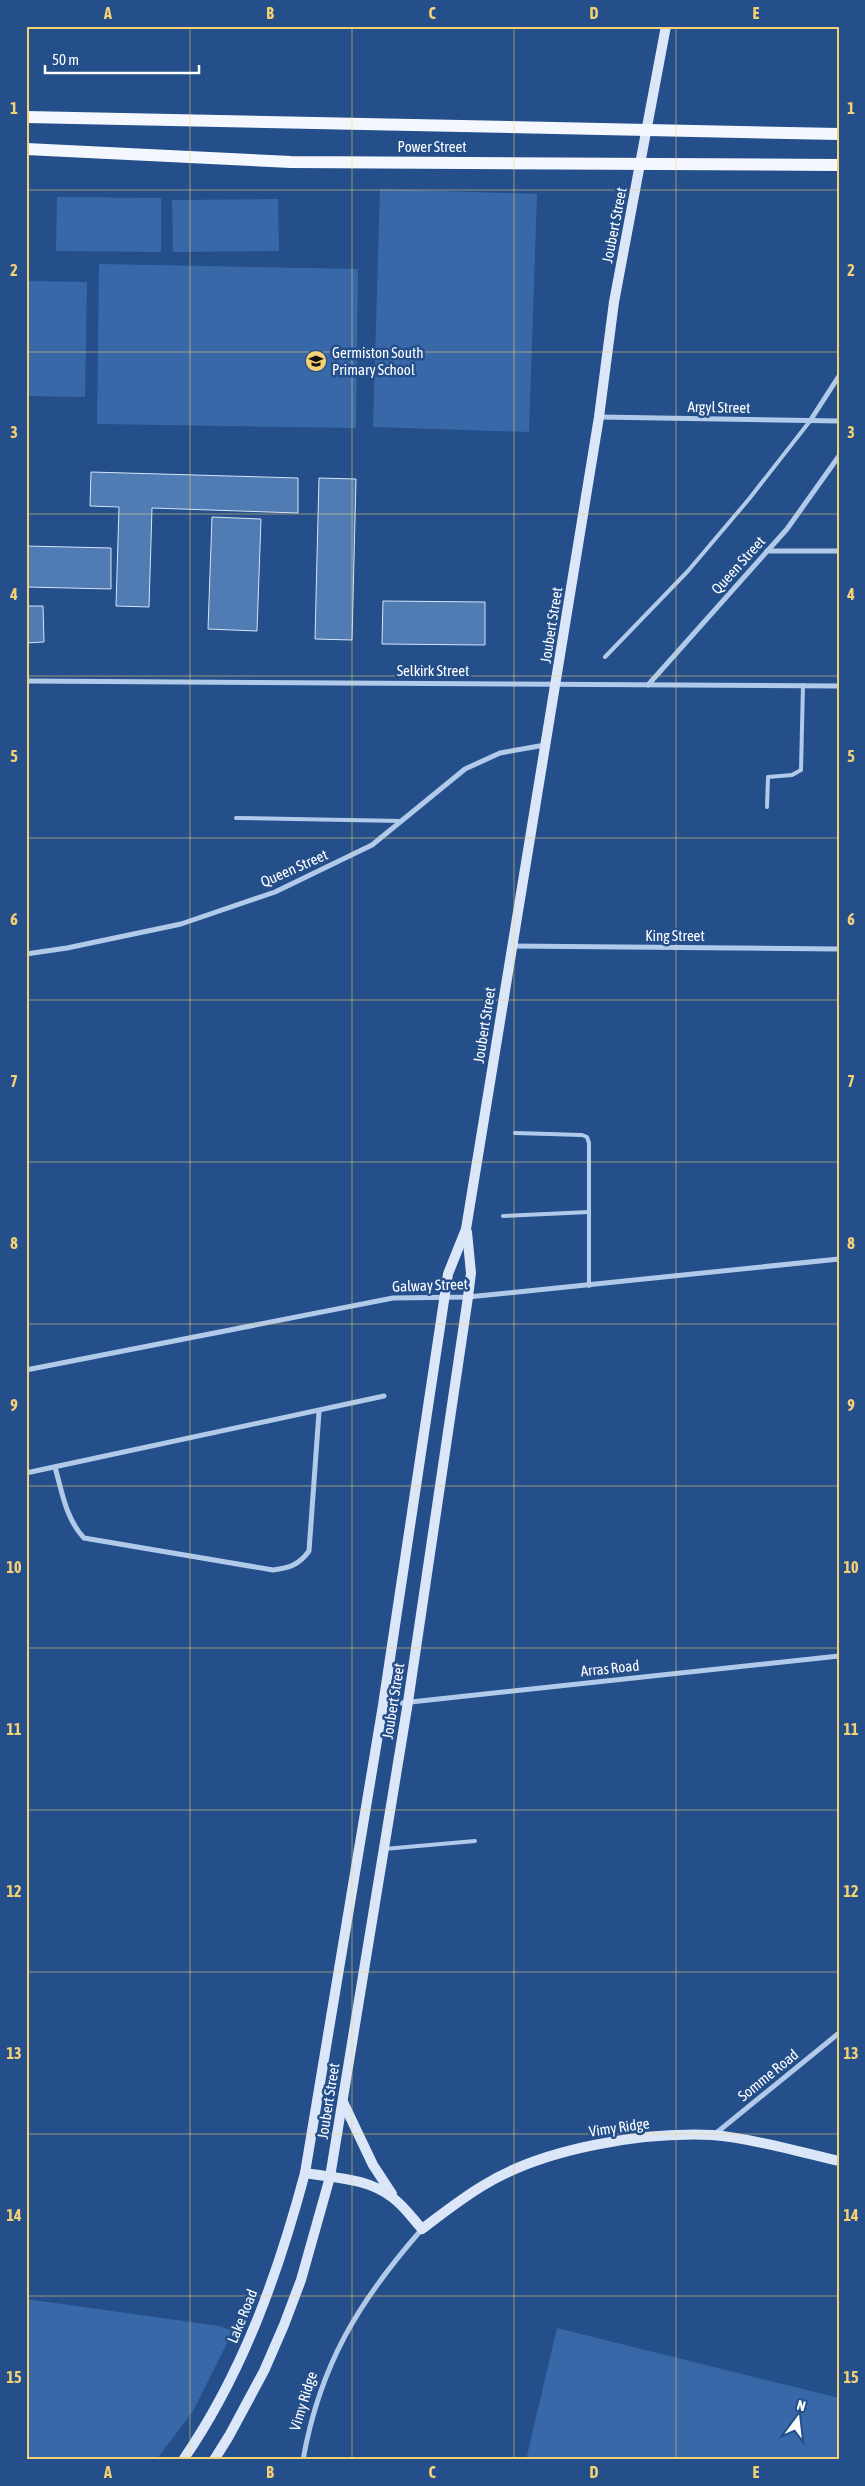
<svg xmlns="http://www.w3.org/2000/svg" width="865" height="2486" font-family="'Asap Condensed',sans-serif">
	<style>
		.green { fill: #3868a7 }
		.building { fill: #507bb3; stroke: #d5e4f8 }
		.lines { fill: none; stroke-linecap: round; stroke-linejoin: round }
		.lane { stroke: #b1caea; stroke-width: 4 }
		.street { stroke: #b1caea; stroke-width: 5 }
		.secondary { stroke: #dbe7f8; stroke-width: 10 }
		.primary { stroke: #f4f8fe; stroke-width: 12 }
		.grid { fill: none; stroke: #f5d174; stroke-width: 1; stroke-opacity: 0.55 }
		.labels { text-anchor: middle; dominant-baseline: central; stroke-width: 5; stroke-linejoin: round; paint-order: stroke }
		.street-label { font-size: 15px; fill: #fff; stroke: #244f8a }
		.poi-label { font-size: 15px; fill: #fff; stroke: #244f8a; text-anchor: start }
		.neatline { fill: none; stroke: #f5d174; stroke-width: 2 }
		.grid-label { font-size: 16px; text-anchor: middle; font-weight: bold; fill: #f5d174 }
	</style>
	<rect width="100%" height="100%" fill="#244f8a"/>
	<!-- green -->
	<g class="green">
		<polygon points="380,189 537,194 529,432 373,427"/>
		<polygon points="57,197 161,198 161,252 56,251"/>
		<polygon points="278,199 279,251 173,252 172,200"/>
		<polygon points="99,264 358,269 356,428 97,424"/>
		<polygon points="26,281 87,282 85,397 26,396"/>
		<polygon points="26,2299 219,2326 233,2331 193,2411 156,2460 26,2460"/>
		<polygon points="557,2328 839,2398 839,2460 526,2460"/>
	</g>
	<!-- building -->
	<g class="building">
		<polygon points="91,472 298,478 298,513 152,508 149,607 116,606 119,507 90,506"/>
		<polygon points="319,478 356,479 352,640 315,639"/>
		<polygon points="212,517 261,519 257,631 208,629"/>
		<polygon points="26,546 111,548 111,589 26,587"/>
		<polygon points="383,601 485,602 485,645 382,644"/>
		<polygon points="26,606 43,606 44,642 26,643"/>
	</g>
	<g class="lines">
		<!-- lane -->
		<g class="lane">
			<polyline points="605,657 688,571 749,499 810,421"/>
			<polyline points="767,807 768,777 792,775 801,770 803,685"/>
			<polyline points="236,818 401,821"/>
			<polyline points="515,1133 582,1135 587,1137 589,1143 589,1286"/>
			<polyline points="503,1216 589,1212"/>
			<polyline points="384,1849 475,1841"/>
		</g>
		<!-- street -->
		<g class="street">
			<polyline points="599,417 839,421"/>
			<polyline points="810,421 839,376"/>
			<polyline points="767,551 839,551"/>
			<polyline points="26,681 839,686"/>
			<polyline points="648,685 787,529 839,456"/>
			<polyline points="512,946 839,949"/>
			<polyline points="26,954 67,948 181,924 275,892 372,845 465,769 500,753 545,745"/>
			<polyline points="26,1370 393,1298 468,1297 839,1259"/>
			<path d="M55,1467C62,1492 66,1519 84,1538L273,1570C289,1568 299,1565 309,1551L319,1412"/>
			<polyline points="26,1473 384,1396"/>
			<polyline points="383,1705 839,1656"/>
			<polyline points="715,2134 839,2033"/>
			<path d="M303,2460C320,2364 359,2301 422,2229"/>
		</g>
		<!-- secondary -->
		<g class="secondary">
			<polyline points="343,2102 373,2165 392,2194"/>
			<path d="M305,2173C335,2178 369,2178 393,2198C404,2206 413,2219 422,2229C442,2214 462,2198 484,2185C544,2148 642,2132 712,2135C750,2138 800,2152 839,2161"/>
			<path d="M183,2460C243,2373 278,2274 305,2173L383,1705L448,1274L466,1229L599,417L614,302L666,26"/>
			<polyline points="214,2460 229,2436 264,2371 284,2325 301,2280 330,2177 408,1702 468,1297 471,1273 467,1232"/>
		</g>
		<!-- primary -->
		<g class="primary">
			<polyline points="26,117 839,134"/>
			<polyline points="26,149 291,162 839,165"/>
		</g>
	</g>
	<!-- grid -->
	<path class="grid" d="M190,26V2460M352,26V2460M514,26V2460M676,26V2460M26,190H839M26,352H839M26,514H839M26,676H839M26,838H839M26,1000H839M26,1162H839M26,1324H839M26,1486H839M26,1648H839M26,1810H839M26,1972H839M26,2134H839M26,2296H839"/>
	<!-- icons -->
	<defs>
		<g id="school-disc" transform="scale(1.125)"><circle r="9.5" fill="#f5d174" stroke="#244f8a"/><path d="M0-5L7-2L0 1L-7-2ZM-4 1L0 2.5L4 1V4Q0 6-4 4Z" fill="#111"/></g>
	</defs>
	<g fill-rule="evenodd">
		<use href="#school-disc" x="316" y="361"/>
	</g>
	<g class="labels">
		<!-- street labels -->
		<g class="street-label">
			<text x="432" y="146">Power Street</text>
			<text transform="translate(614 225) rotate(-79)">Joubert Street</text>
			<text transform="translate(719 407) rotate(1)">Argyl Street</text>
			<text transform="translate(738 565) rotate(-48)">Queen Street</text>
			<text transform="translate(551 625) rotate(-81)">Joubert Street</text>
			<text x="433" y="670">Selkirk Street</text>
			<text transform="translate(294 868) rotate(-24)">Queen Street</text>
			<text x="675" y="935">King Street</text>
			<text transform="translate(484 1025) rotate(-81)">Joubert Street</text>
			<text transform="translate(430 1285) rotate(-2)">Galway Street</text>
			<text transform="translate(610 1668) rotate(-6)">Arras Road</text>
			<text transform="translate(393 1701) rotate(-81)">Joubert Street</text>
			<text transform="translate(768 2075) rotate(-39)">Somme Road</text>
			<text transform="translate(328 2101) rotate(-81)">Joubert Street</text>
			<text transform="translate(619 2127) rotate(-8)">Vimy Ridge</text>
			<text transform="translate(242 2316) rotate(-68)">Lake Road</text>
			<text transform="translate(303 2401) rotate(-73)">Vimy Ridge</text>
		</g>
		<!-- poi labels -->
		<g class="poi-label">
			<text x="332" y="352">Germiston South<tspan x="332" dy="17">Primary School</tspan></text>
		</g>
	</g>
	<!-- border -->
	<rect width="865" height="2486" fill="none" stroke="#244f8a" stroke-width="55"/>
	<!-- north arrow -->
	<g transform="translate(798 2418) rotate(15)" stroke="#244f8a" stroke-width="4" paint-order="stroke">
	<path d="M0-4L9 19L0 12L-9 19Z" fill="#ffffff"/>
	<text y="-8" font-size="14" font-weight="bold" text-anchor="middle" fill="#ffffff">N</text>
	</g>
	<!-- scale -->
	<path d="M45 65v8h154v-8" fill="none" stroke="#ffffff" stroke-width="2.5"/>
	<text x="52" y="65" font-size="15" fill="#ffffff" stroke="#244f8a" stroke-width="4" paint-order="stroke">50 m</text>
	<rect x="28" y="28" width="810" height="2430" class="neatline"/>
	<g class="grid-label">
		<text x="108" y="19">A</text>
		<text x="270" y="19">B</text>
		<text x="432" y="19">C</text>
		<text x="594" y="19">D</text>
		<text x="756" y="19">E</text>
		<text x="14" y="114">1</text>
		<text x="851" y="114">1</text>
		<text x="14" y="276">2</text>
		<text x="851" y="276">2</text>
		<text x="14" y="438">3</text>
		<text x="851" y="438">3</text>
		<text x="14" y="600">4</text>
		<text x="851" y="600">4</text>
		<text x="14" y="762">5</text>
		<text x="851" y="762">5</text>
		<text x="14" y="925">6</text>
		<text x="851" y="925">6</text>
		<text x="14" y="1087">7</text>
		<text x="851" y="1087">7</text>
		<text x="14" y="1249">8</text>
		<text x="851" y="1249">8</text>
		<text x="14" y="1411">9</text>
		<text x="851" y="1411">9</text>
		<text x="14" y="1573">10</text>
		<text x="851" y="1573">10</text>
		<text x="14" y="1735">11</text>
		<text x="851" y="1735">11</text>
		<text x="14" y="1897">12</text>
		<text x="851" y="1897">12</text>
		<text x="14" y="2059">13</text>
		<text x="851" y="2059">13</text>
		<text x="14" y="2221">14</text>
		<text x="851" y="2221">14</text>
		<text x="14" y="2383">15</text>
		<text x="851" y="2383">15</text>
		<text x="108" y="2478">A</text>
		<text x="270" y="2478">B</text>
		<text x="432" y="2478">C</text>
		<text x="594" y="2478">D</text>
		<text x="756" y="2478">E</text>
	</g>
</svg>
